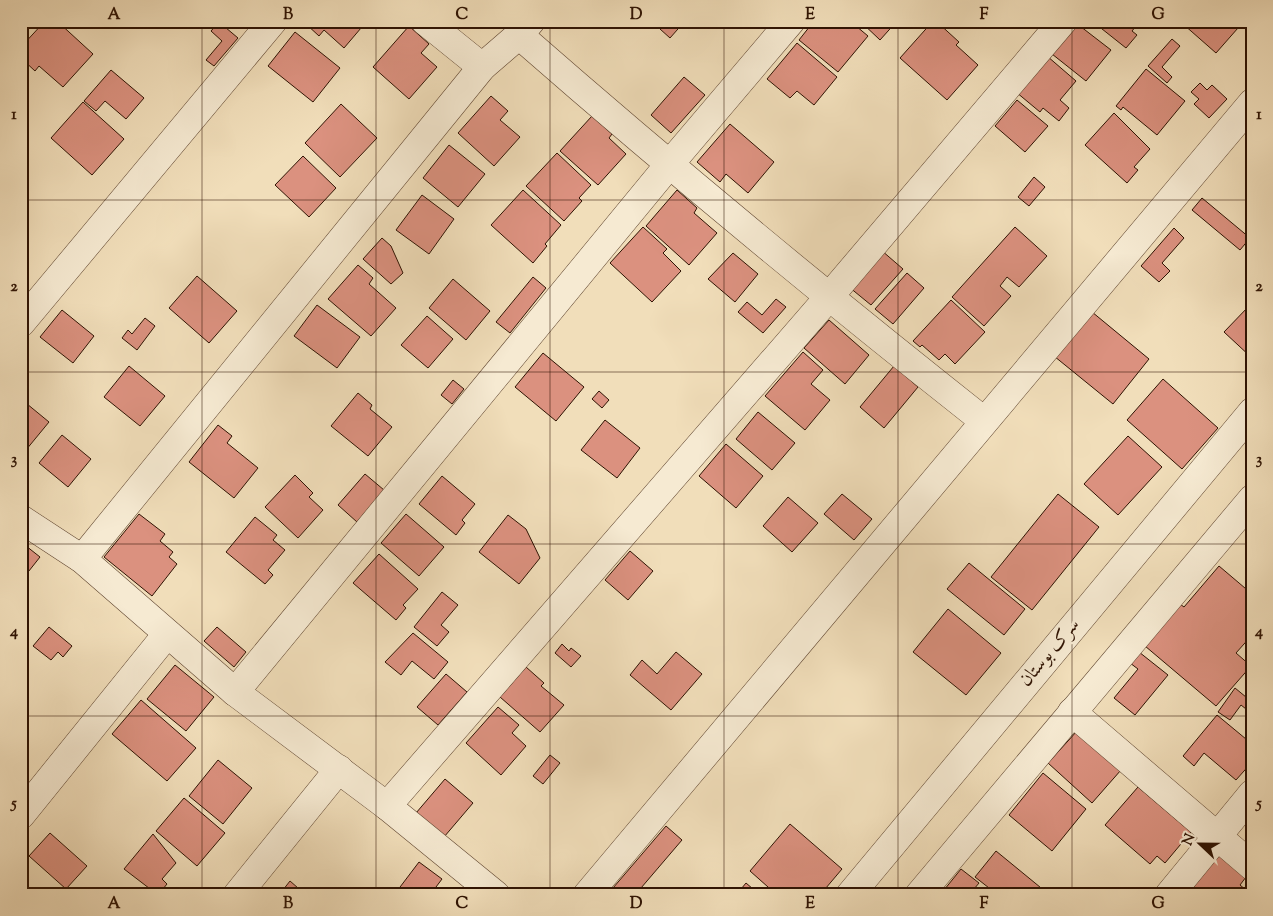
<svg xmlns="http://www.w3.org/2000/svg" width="1273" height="916" font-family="'Sorts Mill Goudy',Amiri,serif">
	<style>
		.building { fill: #db917f; stroke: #2f1303 }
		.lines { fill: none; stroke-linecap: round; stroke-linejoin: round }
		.minor-casing { stroke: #604631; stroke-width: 29 }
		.minor { stroke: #f6ead2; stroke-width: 28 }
		.grid { fill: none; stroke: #2f1303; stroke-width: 1; stroke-opacity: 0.55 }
		.labels { text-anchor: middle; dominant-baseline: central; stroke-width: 5; stroke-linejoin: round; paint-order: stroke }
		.street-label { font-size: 19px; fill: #2f1303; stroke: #f6ead2 }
		.neatline { fill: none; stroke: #2f1303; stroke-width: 2 }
		.grid-label { font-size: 16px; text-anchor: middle; font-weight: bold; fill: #2f1303 }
	</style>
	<rect width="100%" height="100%" fill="#f1deba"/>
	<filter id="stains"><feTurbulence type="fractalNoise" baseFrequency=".004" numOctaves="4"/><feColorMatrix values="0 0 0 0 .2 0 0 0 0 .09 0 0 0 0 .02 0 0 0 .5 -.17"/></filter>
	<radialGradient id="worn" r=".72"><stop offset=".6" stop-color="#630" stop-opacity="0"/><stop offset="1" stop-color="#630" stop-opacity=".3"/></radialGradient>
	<!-- building -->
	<g class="building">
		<polygon points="45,21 57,21 93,54 63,87 39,66 35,71 21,58 21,47"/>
		<polygon points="308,21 367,21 344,48 324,30 319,36 306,24"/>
		<polygon points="667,21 685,21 670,38 660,29"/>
		<polygon points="814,21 850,21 868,36 838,72 799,40"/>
		<polygon points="860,21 897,21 880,40"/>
		<polygon points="933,21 936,21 959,42 956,45 978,65 947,100 900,58"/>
		<polygon points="1092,21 1140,21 1132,31 1137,35 1126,48"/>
		<polygon points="1185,21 1230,21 1238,28 1216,53 1183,24"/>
		<polygon points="219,22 238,38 214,66 206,60 222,41 211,31"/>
		<polygon points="1076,23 1111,50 1086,81 1052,54"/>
		<polygon points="409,26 429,44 421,53 437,67 409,99 373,67"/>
		<polygon points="295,32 340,68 313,102 268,66"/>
		<polygon points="1172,39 1180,46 1162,67 1172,77 1167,83 1148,66"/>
		<polygon points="797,43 837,77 814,105 797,91 790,98 767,79"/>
		<polygon points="1047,56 1076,81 1060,100 1069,108 1059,121 1043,108 1040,112 1016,92"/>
		<polygon points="1146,69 1185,101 1157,135 1123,107 1121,110 1116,106"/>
		<polygon points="111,70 144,98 126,119 105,101 96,111 84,101"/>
		<polygon points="684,77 705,95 671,133 651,115"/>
		<polygon points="1200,83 1207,90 1212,85 1227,99 1209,118 1194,104 1199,99 1191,92"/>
		<polygon points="491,96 508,111 500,120 520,137 494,166 458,133"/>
		<polygon points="1017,100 1048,126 1025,152 995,126"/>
		<polygon points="83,102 124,139 92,175 51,138"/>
		<polygon points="341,104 377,138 340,177 305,143"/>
		<polygon points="1114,113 1150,149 1134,167 1138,170 1127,183 1085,145"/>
		<polygon points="592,116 612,134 609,138 626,154 598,185 560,151"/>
		<polygon points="730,124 774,162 748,193 726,174 720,182 697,162"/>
		<polygon points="449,145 485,174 458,207 423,178"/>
		<polygon points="557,153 591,185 579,198 582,201 564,221 526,186"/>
		<polygon points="303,156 336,188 309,217 275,185"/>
		<polygon points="1034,177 1045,187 1029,206 1018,197"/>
		<polygon points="523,190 561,225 545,244 547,246 533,263 491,225"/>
		<polygon points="677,190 697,208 694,213 717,233 689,265 646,226"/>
		<polygon points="422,195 454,219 429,254 396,230"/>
		<polygon points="1202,198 1250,238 1240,250 1192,210"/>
		<polygon points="643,227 667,249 663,253 681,271 652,302 610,263"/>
		<polygon points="1015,227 1047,256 1019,287 1007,277 1000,286 1011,296 984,326 952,297"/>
		<polygon points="1174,228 1184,238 1162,263 1170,271 1159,282 1141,266"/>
		<polygon points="382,238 391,246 403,273 391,284 363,259"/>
		<polygon points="881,250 903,269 871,305 849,287"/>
		<polygon points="733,253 758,274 735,302 708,279"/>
		<polygon points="358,265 373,278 369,284 396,308 371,336 328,299"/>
		<polygon points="907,273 924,288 893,324 875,309"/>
		<polygon points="197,276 237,311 209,343 169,308"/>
		<polygon points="533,277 546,288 510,333 496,322"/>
		<polygon points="453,279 490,311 466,340 429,308"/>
		<polygon points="776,299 786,307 763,333 738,312 747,302 762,315"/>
		<polygon points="951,300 985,332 955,364 945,354 939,360 922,345 920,347 913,341"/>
		<polygon points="317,305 360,337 337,368 294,336"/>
		<polygon points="1249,306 1252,309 1252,358 1224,332"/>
		<polygon points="1086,307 1149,359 1113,404 1049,352"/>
		<polygon points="62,310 94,336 73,363 40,337"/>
		<polygon points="427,316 453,339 428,368 401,345"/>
		<polygon points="145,318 155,326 137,350 122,338 128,330 132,334"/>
		<polygon points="829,320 869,355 845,384 804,348"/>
		<polygon points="803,352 823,370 811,384 830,400 805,430 765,396"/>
		<polygon points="543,353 584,387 556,421 515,387"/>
		<polygon points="129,366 165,396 140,426 104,397"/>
		<polygon points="894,366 918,387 884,428 860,407"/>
		<polygon points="1163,379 1218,428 1182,469 1127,420"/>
		<polygon points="453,380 464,389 452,404 441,395"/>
		<polygon points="599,391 609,400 602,408 592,399"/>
		<polygon points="358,393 372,405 370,409 392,427 368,456 331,426"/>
		<polygon points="21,399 49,422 21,456"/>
		<polygon points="758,412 795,443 772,470 736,439"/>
		<polygon points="605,420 640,448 617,478 581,450"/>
		<polygon points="218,425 232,436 227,443 258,468 234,498 189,462"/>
		<polygon points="62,435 91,459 68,487 39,463"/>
		<polygon points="1128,436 1162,467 1118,515 1084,484"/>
		<polygon points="726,444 763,476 736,508 699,476"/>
		<polygon points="365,474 384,490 357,522 338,505"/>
		<polygon points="295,475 313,493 309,497 323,510 298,538 265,507"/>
		<polygon points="442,476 475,504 462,520 465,523 456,535 419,504"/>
		<polygon points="842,494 872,519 854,540 824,514"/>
		<polygon points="1058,494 1099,527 1032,610 991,577"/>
		<polygon points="788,497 818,523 792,552 763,526"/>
		<polygon points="139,514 165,534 160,541 173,552 169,557 177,564 152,596 104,557"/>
		<polygon points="406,514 444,547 419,576 381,543"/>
		<polygon points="508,515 526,529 540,558 519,584 479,552"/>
		<polygon points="255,517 277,535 273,540 285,550 268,570 273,575 265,584 226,552"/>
		<polygon points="21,542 40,557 21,581"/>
		<polygon points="630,551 653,571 628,600 605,580"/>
		<polygon points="379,554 418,589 403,605 406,608 396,620 353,583"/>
		<polygon points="969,563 1025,609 1004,635 947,589"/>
		<polygon points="1219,566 1252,594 1252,635 1236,653 1251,666 1216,706 1145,646 1180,604 1184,607"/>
		<polygon points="442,592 458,605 441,625 449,632 437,646 414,627"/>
		<polygon points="948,609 1001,653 966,695 913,652"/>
		<polygon points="49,627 72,646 63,657 58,652 51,660 33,646"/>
		<polygon points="217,627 246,652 234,667 204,641"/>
		<polygon points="413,633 448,662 434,679 412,661 401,675 385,662"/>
		<polygon points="562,644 569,651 571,648 581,656 571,667 555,653"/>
		<polygon points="676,652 702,674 671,710 630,675 642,660 657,674"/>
		<polygon points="1139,652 1168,675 1135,715 1114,698 1138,669 1130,663"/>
		<polygon points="175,665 214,697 186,731 147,699"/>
		<polygon points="526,667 544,683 541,686 564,705 540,732 500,697"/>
		<polygon points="446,674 467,692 438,725 417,707"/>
		<polygon points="1235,688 1252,702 1246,709 1241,705 1230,720 1218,712"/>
		<polygon points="141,700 196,748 167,781 112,734"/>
		<polygon points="498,707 519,725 512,733 526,746 501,775 466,743"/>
		<polygon points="1217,715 1252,744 1252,762 1236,780 1204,753 1194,766 1183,756"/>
		<polygon points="1077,731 1121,770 1092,803 1048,763"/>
		<polygon points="550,755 560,763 543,784 533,776"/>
		<polygon points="218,760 252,788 223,824 189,796"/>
		<polygon points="1043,773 1086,809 1052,851 1009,815"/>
		<polygon points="445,779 473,803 444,837 416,813"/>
		<polygon points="1138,787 1191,832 1165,863 1157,856 1150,864 1105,825"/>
		<polygon points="184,798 225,833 197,866 156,831"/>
		<polygon points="790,824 842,869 820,895 777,895 750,871"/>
		<polygon points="666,826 682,840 635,895 607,895"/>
		<polygon points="50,833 87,866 66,889 29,856"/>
		<polygon points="153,834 176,863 162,879 167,884 158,895 124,869"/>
		<polygon points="996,851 1046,892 1044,895 998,895 975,877"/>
		<polygon points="1219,855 1246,877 1240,885 1252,895 1187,895"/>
		<polygon points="419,862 442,879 433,891 437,895 394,895"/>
		<polygon points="961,869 979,883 969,895 940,895"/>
		<polygon points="290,881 306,895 279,895"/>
		<polygon points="746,883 760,895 736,895"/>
	</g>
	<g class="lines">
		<!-- minor casing -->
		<g class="minor-casing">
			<g id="minor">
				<polyline points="425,21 482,67"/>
				<path d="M519,35C671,168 826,296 984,421"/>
				<polyline points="21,323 273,21"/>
				<polyline points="21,519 82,559 235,692 387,806 496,895"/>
				<polyline points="82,559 482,67 519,35 531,21"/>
				<polyline points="235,692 668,166 791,21"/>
				<polyline points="1072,712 1252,866"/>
				<polyline points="387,806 828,298 1063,21"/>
				<polyline points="21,815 167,634"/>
				<polyline points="237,895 339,769"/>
				<polyline points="587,895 1252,103"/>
				<polyline points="850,895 1252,412"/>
				<polyline points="919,895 1252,499"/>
				<polyline points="1169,895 1252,794"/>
			</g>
		</g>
		<!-- minor -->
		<use href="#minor" class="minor"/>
	</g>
	<!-- grid -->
	<path class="grid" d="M202,21V895M376,21V895M550,21V895M724,21V895M898,21V895M1072,21V895M21,200H1252M21,372H1252M21,544H1252M21,716H1252"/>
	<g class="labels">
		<!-- street labels -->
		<g class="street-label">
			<text transform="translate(1050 653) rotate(-50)">سرک بوستان</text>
		</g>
	</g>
	<!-- margin -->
	<rect width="1273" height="916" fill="none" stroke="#f1deba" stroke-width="55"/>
	<!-- north arrow -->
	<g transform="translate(1200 844) rotate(292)" stroke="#f6ead2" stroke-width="4" paint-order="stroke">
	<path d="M0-4L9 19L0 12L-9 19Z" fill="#2f1303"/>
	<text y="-8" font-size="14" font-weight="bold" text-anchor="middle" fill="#2f1303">N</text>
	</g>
	<rect x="28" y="28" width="1218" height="860" class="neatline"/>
	<g class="grid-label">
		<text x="114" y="19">A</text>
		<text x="288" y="19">B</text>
		<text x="462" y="19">C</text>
		<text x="636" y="19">D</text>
		<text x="810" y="19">E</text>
		<text x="984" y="19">F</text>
		<text x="1158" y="19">G</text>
		<text x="14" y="119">1</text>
		<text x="1259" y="119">1</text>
		<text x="14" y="291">2</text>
		<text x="1259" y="291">2</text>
		<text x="14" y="464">3</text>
		<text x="1259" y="464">3</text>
		<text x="14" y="636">4</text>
		<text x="1259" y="636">4</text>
		<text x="14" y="808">5</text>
		<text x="1259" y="808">5</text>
		<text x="114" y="908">A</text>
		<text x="288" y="908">B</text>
		<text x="462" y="908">C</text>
		<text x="636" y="908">D</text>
		<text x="810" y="908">E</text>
		<text x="984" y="908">F</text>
		<text x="1158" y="908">G</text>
	</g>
	<rect width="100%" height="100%" filter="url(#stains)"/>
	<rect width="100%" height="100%" fill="url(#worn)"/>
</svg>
